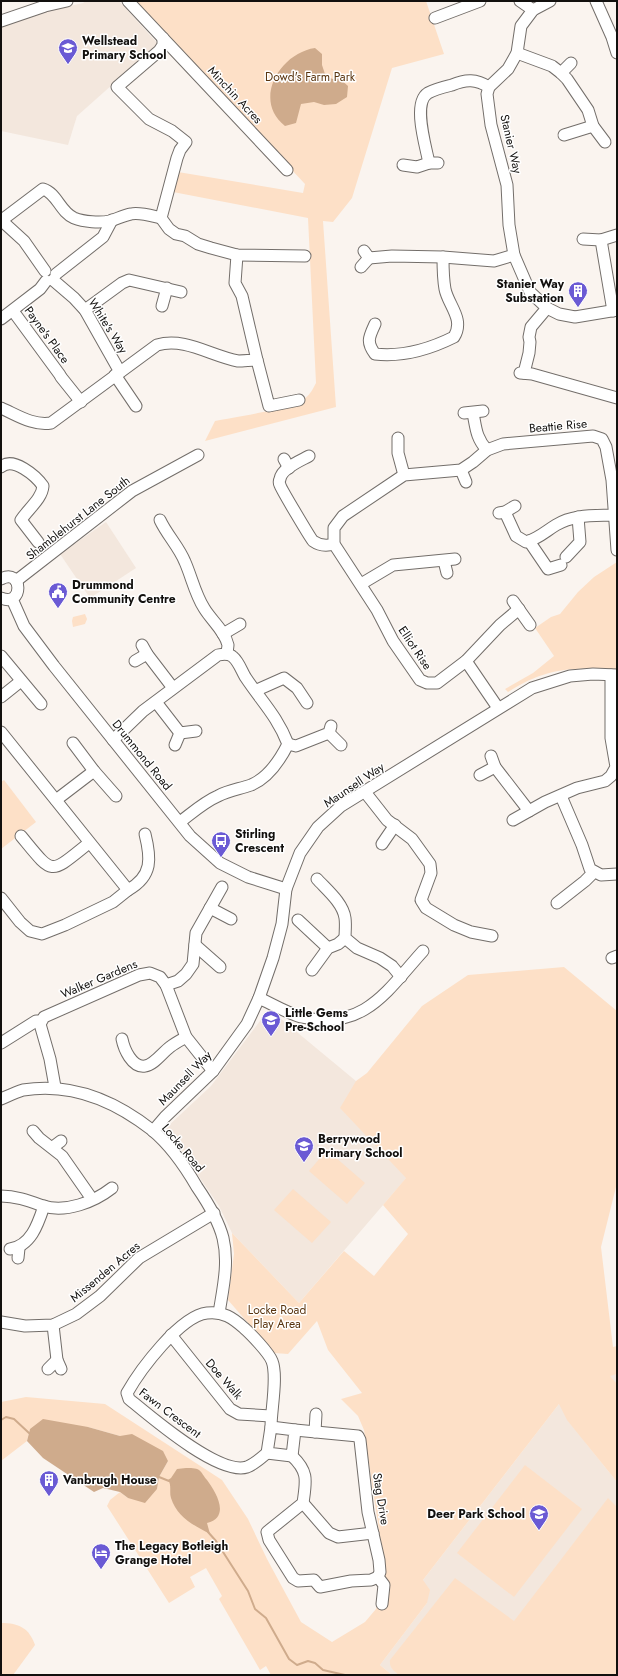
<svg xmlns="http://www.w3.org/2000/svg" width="618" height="1676" font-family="Jost,sans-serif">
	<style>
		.built { fill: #f3e7dd }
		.green { fill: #fde0c7 }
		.water { fill: #cfab8c }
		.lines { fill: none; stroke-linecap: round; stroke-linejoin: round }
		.stream { stroke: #cfab8c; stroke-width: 2 }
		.minor-casing { stroke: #736e6a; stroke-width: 13 }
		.minor { stroke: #fff; stroke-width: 11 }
		.labels { text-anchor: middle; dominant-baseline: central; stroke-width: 3; stroke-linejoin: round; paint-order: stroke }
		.poi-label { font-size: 12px; font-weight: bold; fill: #12100e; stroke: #fff; text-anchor: start }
		.park-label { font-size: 12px; fill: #593510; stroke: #fff }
		.street-label { font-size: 12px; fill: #12100e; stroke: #fff }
	</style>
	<rect width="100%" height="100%" fill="#faf4ef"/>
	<!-- built -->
	<g class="built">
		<polygon points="86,1 119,1 158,44 77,116 68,145 1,131 1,27 44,12 83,3"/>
		<polygon points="106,522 136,568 90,598 60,554"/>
		<polygon points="269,1009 356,1081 432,1148 299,1303 232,1233 219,1206 166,1128 211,1086"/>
		<polygon points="617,1374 617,1428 585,1442 617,1482 617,1675 392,1675 380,1665 427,1603 423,1580 559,1404 610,1375"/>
	</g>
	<!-- green -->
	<g class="green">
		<path d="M133,1H426L444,54L392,68L352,198L333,222L323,221L336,407L205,441L215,421C236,417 291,409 305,398C311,394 313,388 316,383L308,218L173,192L178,172L303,193L305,184Z"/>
		<path d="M617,562V670C572,667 547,667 508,692L505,689L533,673L554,656L535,628L551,617L560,614L578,592L594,577Z"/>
		<polygon points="85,614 87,619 85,624 73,627 72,621 73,617"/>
		<polygon points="4,780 36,822 1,849 1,782"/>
		<polygon points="564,967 617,1011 617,1183 601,1247 613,1347 617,1346 617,1374 610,1376 617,1384 617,1482 567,1420 559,1404 423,1580 430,1590 427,1603 380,1665 392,1675 271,1675 266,1666 260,1670 219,1599 222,1596 206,1568 190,1577 195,1587 169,1603 107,1506 110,1500 120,1492 128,1498 157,1489 159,1477 168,1461 120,1436 88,1427 30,1429 27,1441 1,1461 1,1402 26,1397 105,1404 222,1480 248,1519 267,1559 301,1622 332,1642 365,1622 376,1609 385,1571 364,1430 358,1416 341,1399 362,1393 328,1350 317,1321 288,1354 274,1353 228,1300 234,1254 232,1233 299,1303 344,1251 374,1276 408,1234 383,1205 406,1178 340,1108 356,1081 367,1073 422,1006 468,975"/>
		<polygon points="327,1150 365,1183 347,1204 309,1171"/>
		<polygon points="293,1189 331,1222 312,1243 274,1210"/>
		<polygon points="525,1465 582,1509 514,1597 457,1553"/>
		<path d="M608,1498L617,1507V1675H399C394,1671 389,1668 390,1660L455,1578L514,1621Z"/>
		<path d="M1,1623C19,1623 29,1628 35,1645L13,1675H1Z"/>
	</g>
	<!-- water -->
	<g class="water">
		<path d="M315,48L322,54V65L326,77L333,79L339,78L348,86L347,97L336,104L324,105L314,102L301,104L296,123L285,126C252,100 280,53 315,48Z"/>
		<polygon points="43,1419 88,1427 120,1436 132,1434 163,1451 168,1461 159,1477 157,1489 145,1503 128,1498 120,1492 103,1488 94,1492 43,1458 27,1441 30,1429"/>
		<path d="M186,1468C190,1468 196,1468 199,1470C202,1472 204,1477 207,1480C216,1492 231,1517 207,1523L210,1534C193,1525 177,1517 171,1498C169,1492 172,1485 168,1480L171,1478L177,1469Z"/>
	</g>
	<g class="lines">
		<!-- stream -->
		<g class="stream">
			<polyline points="1,1420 6,1417 14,1419 29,1433"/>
			<polyline points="159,1477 169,1481"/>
			<polyline points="208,1532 216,1541 248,1591 255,1609 266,1618 289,1659 297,1665 308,1661 315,1663 323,1670 345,1675"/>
		</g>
		<!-- minor casing -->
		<g class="minor-casing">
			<g id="minor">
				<polyline points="128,1 287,170"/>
				<polyline points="520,1 533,10"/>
				<polyline points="550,1 533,10 521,26 517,53 508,69 489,87 487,94 491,125 507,185 509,225 514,255 530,292 547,308 559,314 575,317 617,310"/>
				<polyline points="596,1 612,37 617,53"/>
				<polyline points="435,18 480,1"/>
				<polyline points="1,21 45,6 67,1"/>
				<polyline points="163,38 163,45 159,51 117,87 149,119 172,131 186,142 180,150 177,158 161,218 169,229 176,234 185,236 198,244 211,248 237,255 305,256"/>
				<polyline points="517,53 552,66 561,73 567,79 588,110 593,126 605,142"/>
				<polyline points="561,73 571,63"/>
				<polyline points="564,135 593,126"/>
				<path d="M429,163C426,147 412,103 428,93C435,89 444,87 452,85C466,79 476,79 489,87"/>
				<polyline points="403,165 417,167 429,163 438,163"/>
				<polyline points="1,220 24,241 45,271"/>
				<path d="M2,220L43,189C57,193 60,212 74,218C84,222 100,223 110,221C117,219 124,215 131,214C140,212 152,216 161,218"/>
				<polyline points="583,239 601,240 617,235"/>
				<polyline points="601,240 613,311"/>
				<polyline points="364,251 369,258 392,256 443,257 494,261 514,255"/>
				<polyline points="361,267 369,258"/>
				<polyline points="56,274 103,237 112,220"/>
				<polyline points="53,280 74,298 85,310 120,372"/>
				<polyline points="162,306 167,288"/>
				<polyline points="85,310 122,283 129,280 181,292"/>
				<polyline points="13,311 60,375"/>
				<polyline points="1,319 40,289 46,281"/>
				<path d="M375,324C369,337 366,342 375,354C402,357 430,349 454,337C465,319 448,305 445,289C443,278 443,268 443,257"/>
				<polyline points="257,360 269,406 299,400"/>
				<polyline points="520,373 532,374 617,398"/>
				<polyline points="524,373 529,353 530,342 529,337 531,327 547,308"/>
				<polyline points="115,375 136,406"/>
				<polyline points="61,377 81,402"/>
				<path d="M1,408C17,415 33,426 51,423L157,345C185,337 211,356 238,361C244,361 251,360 257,360L242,296L235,283L237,255"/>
				<polyline points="464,413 483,411"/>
				<path d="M473,413C476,428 476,438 487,450"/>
				<polyline points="398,438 398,453 404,475"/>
				<path d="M309,456C300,461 282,468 280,479C279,481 279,483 280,485C281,489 311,539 313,541C320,546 327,546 334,544"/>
				<polyline points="284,459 289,468"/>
				<path d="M1,467C13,456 36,476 43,486C42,499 28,509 21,520L38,542"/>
				<polyline points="461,470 466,482"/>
				<path d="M505,512L516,536L526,542C538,539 546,531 556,525C574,514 595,516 615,515"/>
				<polyline points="499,513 505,512 515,506"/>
				<path d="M160,520C167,535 179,547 185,562C192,578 195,594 204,608C211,620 225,631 228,645C228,647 227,651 227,654"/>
				<polyline points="529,541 548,569 561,565"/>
				<polyline points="566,557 580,542 578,517"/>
				<polyline points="444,561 447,573"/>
				<path d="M1,579C23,567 24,608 1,598"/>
				<polyline points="16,581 132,491 198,455"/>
				<polyline points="361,584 393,565 455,559"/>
				<polyline points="12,599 24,626 54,666 190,836 220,863 248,877 286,889"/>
				<polyline points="513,601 530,625"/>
				<polyline points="519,609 500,625 466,661 437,683 427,683 420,680 393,641 377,610 334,544 334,528 343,516 404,475 461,470 473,462 487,450 503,444 593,436 602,439 606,447 612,480 617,550"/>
				<polyline points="223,634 240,624"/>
				<polyline points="142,645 147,654 173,688"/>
				<polyline points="1,656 41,704"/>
				<polyline points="135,661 147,654"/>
				<polyline points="466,661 498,708"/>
				<polyline points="257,690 284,678 297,688 307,703"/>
				<polyline points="1,697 21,681"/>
				<polyline points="156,702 180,733 196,731"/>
				<polyline points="1,732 128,890 113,902 65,925 42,934 30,931 20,922 1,898"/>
				<polyline points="329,733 341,745"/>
				<path d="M113,740L143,711L218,655C223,654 229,653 233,657C239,662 242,672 246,678C262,702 277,716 288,744C280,760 268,778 251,785C240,789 229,790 218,796C204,802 192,813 180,822"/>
				<polyline points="73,743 94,771 116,796"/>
				<polyline points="288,744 296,746 329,733 331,726"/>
				<polyline points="175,745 180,733"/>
				<polyline points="491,756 495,767 529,811"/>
				<polyline points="480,775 495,767"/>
				<polyline points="365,792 387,820 412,839 430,864 431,873 421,900 426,908 454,925 471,932 492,936"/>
				<polyline points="561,796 582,845 590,869 601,875 617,874"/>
				<polyline points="56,800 94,771"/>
				<polyline points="513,820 545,802 577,788 605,781 611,776 616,767 611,738 611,675"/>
				<path d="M21,836C54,876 49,875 89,843"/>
				<polyline points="382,844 395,825"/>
				<path d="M317,879C327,890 343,903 345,918C346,925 345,932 345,938L357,948L380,958L392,966L401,977"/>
				<path d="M128,890C153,876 151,858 145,834"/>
				<polyline points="557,903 585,881 594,872"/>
				<polyline points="210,908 231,919"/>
				<polyline points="298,920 328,948"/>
				<polyline points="195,945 220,967"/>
				<polyline points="612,958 617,956"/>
				<polyline points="312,970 328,948 338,944 345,938"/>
				<polyline points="166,985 178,981 186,974 193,964 196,933 222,887"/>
				<path d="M259,998C272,1004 287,1013 301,1017C364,1031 386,992 423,951"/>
				<path d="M122,1039C124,1049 132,1068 145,1066C154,1065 163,1052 170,1047C175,1043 181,1040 186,1037"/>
				<polyline points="1,1043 36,1021 41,1021"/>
				<polyline points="55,1087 50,1059 40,1024 44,1017 139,975 150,973 160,977 166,985 186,1037 213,1071"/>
				<path d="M1,1099C8,1096 16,1092 23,1090C72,1082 115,1101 152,1130C169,1144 186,1168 197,1187C208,1203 218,1219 223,1238C229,1263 223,1288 219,1313"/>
				<polyline points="33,1131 39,1138 62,1156 92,1199"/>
				<polyline points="153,1131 165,1117 213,1071 247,1024 259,998 273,958 282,924 286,889 300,853 318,827 341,806 532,688 570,676 593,674 617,675"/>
				<polyline points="53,1147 61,1141"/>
				<path d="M1,1196C16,1196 29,1201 43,1206C66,1213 94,1202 112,1188"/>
				<path d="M10,1249C31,1246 38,1224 44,1206"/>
				<polyline points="18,1258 19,1248"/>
				<polyline points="1,1322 25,1326 53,1325 76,1314 100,1296 139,1258 214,1213"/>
				<polyline points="53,1325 57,1360 61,1369"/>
				<polyline points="171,1335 230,1409 239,1414 271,1416"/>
				<polyline points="48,1369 57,1360"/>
				<polygon points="271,1427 295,1430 292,1456 267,1453"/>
				<polyline points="295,1430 358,1436 360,1440 368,1512 379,1560 380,1572 378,1577 384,1585 382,1604"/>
				<polyline points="315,1432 316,1414"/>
				<path d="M267,1453C261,1458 255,1464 247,1467C219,1476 151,1417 129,1399L127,1393C140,1370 180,1316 207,1313C223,1311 233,1318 244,1328C251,1334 269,1353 272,1361C278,1376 271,1410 271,1427"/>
				<path d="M292,1456C309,1472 306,1481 303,1503L267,1532L269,1540L293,1578L298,1581L314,1580L320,1587L351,1581L371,1580L378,1577"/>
				<polyline points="303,1503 329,1533 338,1537 373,1533"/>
			</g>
		</g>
		<!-- minor -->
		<use href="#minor" class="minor"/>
	</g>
	<!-- icons -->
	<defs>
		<g id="school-pin" transform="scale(1)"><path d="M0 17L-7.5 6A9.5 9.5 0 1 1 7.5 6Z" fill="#6a5ad4" stroke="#fff"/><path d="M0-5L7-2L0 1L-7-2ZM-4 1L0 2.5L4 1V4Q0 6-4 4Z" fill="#fff"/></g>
		<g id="building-pin" transform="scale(1)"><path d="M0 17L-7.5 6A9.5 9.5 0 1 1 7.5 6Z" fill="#6a5ad4" stroke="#fff"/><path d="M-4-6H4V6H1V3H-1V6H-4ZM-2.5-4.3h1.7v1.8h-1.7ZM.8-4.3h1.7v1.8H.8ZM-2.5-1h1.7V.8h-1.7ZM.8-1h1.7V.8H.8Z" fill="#fff"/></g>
		<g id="civic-pin" transform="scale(1)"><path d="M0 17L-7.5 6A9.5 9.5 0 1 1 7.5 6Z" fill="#6a5ad4" stroke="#fff"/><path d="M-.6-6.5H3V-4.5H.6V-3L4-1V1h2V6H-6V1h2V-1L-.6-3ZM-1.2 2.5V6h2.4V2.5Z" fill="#fff"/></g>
		<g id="bus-pin" transform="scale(1)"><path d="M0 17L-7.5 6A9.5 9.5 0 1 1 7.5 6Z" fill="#6a5ad4" stroke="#fff"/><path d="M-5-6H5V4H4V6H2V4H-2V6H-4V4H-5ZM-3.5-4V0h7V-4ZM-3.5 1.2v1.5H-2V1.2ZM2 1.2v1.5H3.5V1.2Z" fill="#fff"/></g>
		<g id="hotel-pin" transform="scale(1)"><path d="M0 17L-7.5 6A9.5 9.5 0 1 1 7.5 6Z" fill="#6a5ad4" stroke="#fff"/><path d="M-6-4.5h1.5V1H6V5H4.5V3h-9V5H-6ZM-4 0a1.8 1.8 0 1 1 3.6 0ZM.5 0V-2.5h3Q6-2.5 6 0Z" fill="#fff"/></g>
	</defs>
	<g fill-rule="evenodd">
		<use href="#school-pin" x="68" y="48"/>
		<use href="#building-pin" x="578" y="291"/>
		<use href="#civic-pin" x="58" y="592"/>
		<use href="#bus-pin" x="221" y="841"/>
		<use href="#school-pin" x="271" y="1020"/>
		<use href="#school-pin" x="304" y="1146"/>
		<use href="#building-pin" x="49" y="1480"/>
		<use href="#school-pin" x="539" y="1514"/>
		<use href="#hotel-pin" x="101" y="1553"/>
	</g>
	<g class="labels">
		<!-- poi labels -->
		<g class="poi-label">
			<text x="82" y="41">Wellstead<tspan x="82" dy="14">Primary School</tspan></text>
			<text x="564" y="284" text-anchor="end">Stanier Way<tspan x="564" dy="14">Substation</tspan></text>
			<text x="72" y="585">Drummond<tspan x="72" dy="14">Community Centre</tspan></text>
			<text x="235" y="834">Stirling<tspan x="235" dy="14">Crescent</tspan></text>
			<text x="285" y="1013">Little Gems<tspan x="285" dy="14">Pre-School</tspan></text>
			<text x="318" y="1139">Berrywood<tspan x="318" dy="14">Primary School</tspan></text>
			<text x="63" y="1480">Vanbrugh House</text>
			<text x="525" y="1514" text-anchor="end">Deer Park School</text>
			<text x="115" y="1546">The Legacy Botleigh<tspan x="115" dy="14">Grange Hotel</tspan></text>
		</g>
		<!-- park labels -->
		<g class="park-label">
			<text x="310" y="77">Dowd's Farm Park</text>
			<text x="277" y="1310">Locke Road<tspan x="277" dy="14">Play Area</tspan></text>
		</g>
		<!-- street labels -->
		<g class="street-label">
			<text transform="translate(235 95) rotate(47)">Minchin Acres</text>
			<text transform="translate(511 144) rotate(77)">Stanier Way</text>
			<text transform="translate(108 326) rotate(58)">White's Way</text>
			<text transform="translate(47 335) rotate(54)">Payne's Place</text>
			<text transform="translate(558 426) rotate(-5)">Beattie Rise</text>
			<text transform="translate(78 518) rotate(-38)">Shamblehurst Lane South</text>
			<text transform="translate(415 648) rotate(56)">Elliot Rise</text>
			<text transform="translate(142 755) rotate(51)">Drummond Road</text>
			<text transform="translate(354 785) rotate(-34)">Maunsell Way</text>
			<text transform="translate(99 979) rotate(-23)">Walker Gardens</text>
			<text transform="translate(185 1078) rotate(-46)">Maunsell Way</text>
			<text transform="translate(183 1148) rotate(50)">Locke Road</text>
			<text transform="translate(105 1272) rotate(-40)">Missenden Acres</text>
			<text transform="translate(224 1379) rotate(49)">Doe Walk</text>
			<text transform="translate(170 1413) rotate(37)">Fawn Crescent</text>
			<text transform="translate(381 1499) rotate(81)">Stag Drive</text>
		</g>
	</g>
	<!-- border -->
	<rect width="618" height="1676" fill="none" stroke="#12100e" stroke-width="4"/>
</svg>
